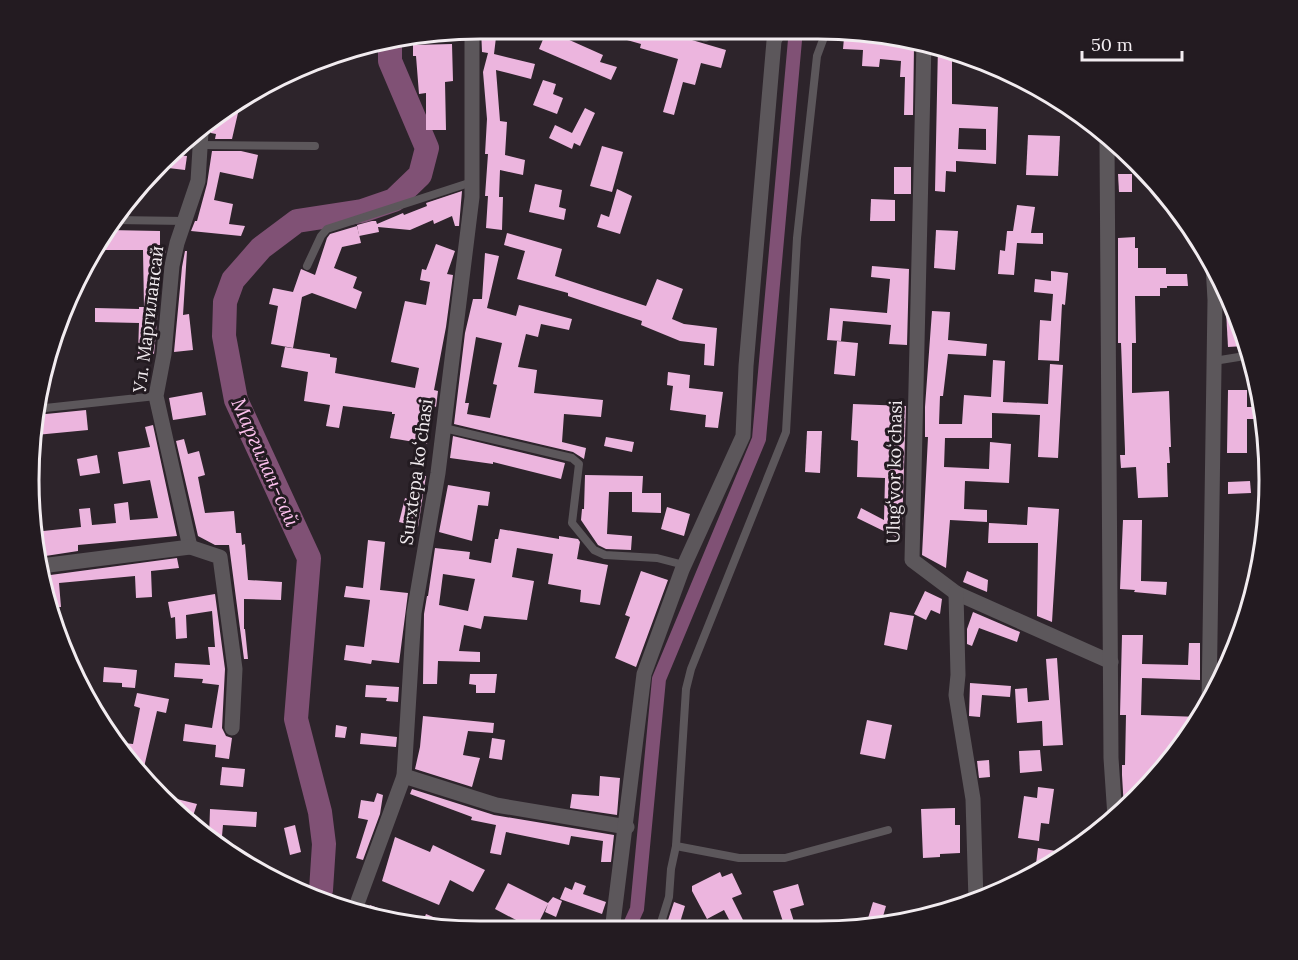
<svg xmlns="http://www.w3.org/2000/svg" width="1298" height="960" font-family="Lora,serif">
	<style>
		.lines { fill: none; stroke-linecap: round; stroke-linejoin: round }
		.canal { stroke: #805175; stroke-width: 14 }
		.river { stroke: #805175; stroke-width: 24 }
		.building { fill: #ecb5de; fill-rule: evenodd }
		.lane { stroke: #5c575b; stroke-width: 8 }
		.street { stroke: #5c575b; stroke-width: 15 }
		.labels { text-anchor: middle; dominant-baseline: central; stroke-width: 6; stroke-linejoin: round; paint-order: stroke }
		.street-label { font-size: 18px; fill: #f2ecf0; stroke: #231b21 }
		.water-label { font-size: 20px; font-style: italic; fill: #fec2ef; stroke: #231b21 }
		.rim { fill: none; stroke: #f2ecf0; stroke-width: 3 }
	</style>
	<rect width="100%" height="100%" fill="#2d242b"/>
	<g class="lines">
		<!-- canal -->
		<polyline class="canal" points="628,929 637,909 659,679 759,439 796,29"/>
		<!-- river -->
		<polyline class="river" points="317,897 321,890 324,844 320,812 296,719 309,558 236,400 224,336 225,302 233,280 261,248 297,221 362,211 394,200 420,175 427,148 390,61 390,40"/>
	</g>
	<!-- building -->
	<g class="building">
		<polygon points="481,28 497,29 494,54 535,64 531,79 496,70 500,121 507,122 505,155 525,160 523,175 500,170 499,197 503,197 502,230 486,228 488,196 485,196 488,154 485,154 487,119 483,72 488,53 482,52"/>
		<polygon points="599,29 695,29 692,40 726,50 721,68 701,63 695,85 683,82 674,115 663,112 678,59 640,48 641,44 599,32"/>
		<polygon points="547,30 603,55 600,62 617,67 611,80 539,49"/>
		<polygon points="844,38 914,46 913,115 904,115 905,77 900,77 901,61 880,59 879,67 862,66 863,50 843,49"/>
		<polygon points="452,44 453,81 445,82 446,130 426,130 426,93 419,94 416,56 413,56 413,45"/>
		<path d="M938,45L952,52V104L998,107L996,164L956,161V172L946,171L945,192L935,191ZM959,128L986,129V150L958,149Z"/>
		<polygon points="543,80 556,84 553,94 563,98 557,114 533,105"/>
		<polygon points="241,100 232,139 215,139 216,134 211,133 210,125"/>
		<polygon points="585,108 595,113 580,146 574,143 572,149 549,138 555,125 572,133"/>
		<polygon points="1028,135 1060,136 1058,176 1026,175"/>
		<polygon points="602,146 623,152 612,192 590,186"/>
		<polygon points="212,151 241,151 258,155 253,179 220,172 214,200 233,204 229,224 245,226 241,236 191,231 195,221 197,221 207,184"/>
		<polygon points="174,155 187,156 185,170 160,167"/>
		<rect x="894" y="167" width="17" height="27"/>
		<polygon points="1118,174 1132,174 1132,192 1119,192"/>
		<polygon points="535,184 562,190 559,207 566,209 564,220 529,212"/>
		<polygon points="617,189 632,196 620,234 597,227 601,214 609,217"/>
		<polygon points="462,191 459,226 455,226 452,216 434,224 433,220 410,230 378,227 379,232 359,236 357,225 372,221 376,221 377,224 403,213 404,215 427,206 426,203"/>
		<polygon points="871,199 895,200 895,221 870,221"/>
		<polygon points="1017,205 1035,207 1031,233 1043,233 1043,244 1017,243 1014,275 998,274 1000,250 1005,251 1007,231 1013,231"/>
		<polygon points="357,226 361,243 342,247 334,268 357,277 353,288 362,292 356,309 312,293 302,297 293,348 271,344 278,306 269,304 273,288 293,292 301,269 315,275 327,238 330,234"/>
		<polygon points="109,230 160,231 160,249 166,250 162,265 154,354 138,354 139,323 95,322 95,308 139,309 139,307 144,307 143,250 95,250"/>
		<polygon points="936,230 958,231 955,270 934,268"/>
		<polygon points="507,233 562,249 555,276 646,306 657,279 683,289 672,319 684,324 717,328 714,366 704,365 705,344 680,341 641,325 642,321 568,296 568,293 517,279 525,251 504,245"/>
		<polygon points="1135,237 1135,248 1138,248 1138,268 1166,268 1166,274 1187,274 1188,286 1167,286 1167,288 1160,288 1160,296 1135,296 1136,343 1132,343 1132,393 1169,391 1171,447 1169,447 1170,463 1167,463 1168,497 1138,498 1136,467 1121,468 1120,455 1125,455 1125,450 1121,343 1118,343 1118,238"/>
		<polygon points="436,244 455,251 447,274 453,275 446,327 434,390 438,391 436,407 434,406 427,444 390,438 395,414 392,414 392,412 343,406 339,428 326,426 330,405 304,401 308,372 281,367 285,347 330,354 330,357 337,358 335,373 415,388 419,368 391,362 405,301 426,305 430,282 420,280 422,269 426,270"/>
		<polygon points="185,251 187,251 183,315 189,314 193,350 174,352 182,267"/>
		<path d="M485,253L499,256L487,308L516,316L519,305L572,319L569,330L541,324L538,337L526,334L518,367L537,370L534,393L603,400L601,417L564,414L562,442L586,448L584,459L573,452L454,424L465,333L473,299H482ZM476,337L502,343L493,384L497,385L490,418L467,414L469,403H465Z"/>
		<polygon points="872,266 909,269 907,345 889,344 891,325 843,321 841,341 827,340 830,308 887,313 890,279 871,277"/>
		<polygon points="1051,271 1068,273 1065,305 1062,304 1059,361 1038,360 1040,320 1051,321 1053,294 1034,292 1035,279 1051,281"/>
		<polygon points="1227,292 1245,338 1245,346 1228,347 1225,293"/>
		<polygon points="932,311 950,312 948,340 987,344 986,356 948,354 943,396 940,396 939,424 962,424 964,395 991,397 993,360 1005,361 1003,402 1048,404 1050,364 1063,365 1058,458 1038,457 1040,415 992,413 992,438 945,438 944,467 989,469 990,442 1011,444 1009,483 965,481 964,509 987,510 987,522 950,520 946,568 922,555 928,437 925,437 925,407"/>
		<polygon points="837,341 858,343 855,376 834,374"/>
		<polygon points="668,372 690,375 689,388 723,392 718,428 705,427 706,415 670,410 673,386 667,385"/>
		<polygon points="1228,390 1247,390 1247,407 1261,407 1263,419 1247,419 1247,453 1227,453"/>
		<polygon points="202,392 206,415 173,420 169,398"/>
		<polygon points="853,404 906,406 902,529 898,538 857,518 861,508 884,520 885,478 857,477 858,441 851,440"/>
		<polygon points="86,410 88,430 36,435 36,415"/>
		<polygon points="153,425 177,536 78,545 78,551 39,557 34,532 81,527 79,509 90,508 92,525 116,523 114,504 128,502 130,520 158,518 150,480 123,484 118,452 150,447 145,427"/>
		<polygon points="807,431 822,431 820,473 805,472"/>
		<polygon points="453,436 565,463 561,479 493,462 493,464 450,458"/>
		<polygon points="606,437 634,442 632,452 604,446"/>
		<polygon points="184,439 188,454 199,451 205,475 198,477 205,513 234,511 236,533 241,533 242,545 245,544 248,580 282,582 281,600 244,599 244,629 245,629 248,659 244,659 229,545 215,545 198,536 176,441"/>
		<polygon points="97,455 100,473 80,476 77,459"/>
		<polygon points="412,475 426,476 418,527 399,522 405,498 410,500"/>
		<polygon points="585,475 643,476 642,493 661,493 661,513 632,512 632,492 609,492 607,534 632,536 631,550 606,549 598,545 581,520 582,509 584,509"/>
		<polygon points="1250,481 1251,493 1228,494 1228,482"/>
		<polygon points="448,485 490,492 488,506 478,505 472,541 439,532"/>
		<polygon points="667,507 690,514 684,536 661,529"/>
		<polygon points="1028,507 1059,509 1052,622 1037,616 1038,543 988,543 989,523 1027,525"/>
		<polygon points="1123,520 1142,520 1141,581 1167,582 1166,595 1134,592 1135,590 1120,589"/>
		<path d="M500,529L559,539V536L578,539L580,542L577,559L608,565L600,605L580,602L581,590L548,584L553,554L517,548L512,577L534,581L527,620L484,616L481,629L464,625L459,651L480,652V662L438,661L437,684H423L424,614L427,596H428L435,548L470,552L469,559L491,563L495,539H498ZM443,574L475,579L468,611L439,605Z"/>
		<polygon points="368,540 385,542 380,590 408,593 399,663 372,660 371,664 344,660 346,645 364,647 370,600 344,597 346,586 363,588"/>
		<polygon points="177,558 179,568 151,571 152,597 136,598 135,576 59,583 61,607 59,607 60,628 54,628 43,576"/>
		<polygon points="641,571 668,580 636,667 615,658 630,617 625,615"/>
		<polygon points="967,571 988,580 987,592 963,582"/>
		<polygon points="925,591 942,599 940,614 931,610 926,620 914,614"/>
		<polygon points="215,594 225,669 222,728 226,736 232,738 229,759 215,757 216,745 183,741 185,724 212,728 219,685 202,683 203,679 174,677 175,663 210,665 208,647 215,647 212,611 186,615 187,638 176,639 175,617 171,618 168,602"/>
		<polygon points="890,612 914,616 907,650 884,645"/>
		<polygon points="973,612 1020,632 1017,642 979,628 972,646 967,644 967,629"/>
		<polygon points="1122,635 1143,635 1142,664 1188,665 1189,643 1200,643 1200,680 1142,678 1141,715 1201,717 1157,778 1124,809 1122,775 1122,765 1125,765 1126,715 1120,715"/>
		<polygon points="1057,658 1063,745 1043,746 1042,721 1017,723 1015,689 1027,688 1028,702 1049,700 1046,659"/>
		<polygon points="104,667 137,670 135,688 122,687 122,683 103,682"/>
		<polygon points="470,674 497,674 495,693 476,693 476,685 469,684"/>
		<polygon points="970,683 1011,686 1010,697 982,695 980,717 969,716"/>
		<polygon points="366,685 399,687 398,702 386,701 387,698 365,697"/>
		<polygon points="137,693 169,699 166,713 157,711 142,776 122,755 115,742 133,744 140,708 134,706"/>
		<polygon points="423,716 494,723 493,733 468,731 463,755 480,758 472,787 415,769 420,747"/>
		<polygon points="867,720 892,725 885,759 860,754"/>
		<polygon points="336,725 347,727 345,738 335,737"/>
		<polygon points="361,733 397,737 396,747 360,744"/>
		<polygon points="492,738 505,740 502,760 489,758"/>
		<polygon points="1040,750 1042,771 1020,773 1019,751"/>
		<polygon points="989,760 990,777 979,778 977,761"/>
		<polygon points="222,767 245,769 243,787 220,785"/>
		<polygon points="600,776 620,778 617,815 570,808 572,794 599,796"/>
		<polygon points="1038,787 1054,789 1049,824 1041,823 1039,841 1018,838 1024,796 1037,798"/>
		<polygon points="412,789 494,815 614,835 611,862 601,862 603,841 571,836 569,845 506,832 501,855 490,853 496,825 471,820 472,817 410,794"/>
		<polygon points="377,793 383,795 380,814 363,860 356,858 368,820 358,818 361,800 374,802"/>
		<polygon points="177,799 197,804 190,825 173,810"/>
		<polygon points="955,808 955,825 960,825 960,853 940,854 940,857 923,858 921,809"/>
		<polygon points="210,809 257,812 256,827 223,825 221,847 209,839"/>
		<polygon points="295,825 301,852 290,855 284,828"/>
		<polygon points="395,837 430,852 433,845 485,870 473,892 450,880 439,905 382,881"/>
		<polygon points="1038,848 1068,853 1035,872"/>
		<polygon points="720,872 722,877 732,873 742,894 732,898 747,928 734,929 724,910 707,919 692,891 692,886"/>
		<polygon points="575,882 586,886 583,894 606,902 602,914 560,899 565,887 572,890"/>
		<polygon points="508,883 548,903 553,897 562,901 556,917 545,912 548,904 535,930 495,909"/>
		<polygon points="798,884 804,905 790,909 796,928 785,928 773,891"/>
		<polygon points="674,902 685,906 678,929 666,926"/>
		<polygon points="873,902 886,906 880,927 865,928"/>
		<polygon points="370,905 383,910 380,919 365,916"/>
		<polygon points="426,914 460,928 459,930 421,926"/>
	</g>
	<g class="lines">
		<!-- lane -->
		<g class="lane">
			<polyline points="201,145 315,146"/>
			<polyline points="115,220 185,221"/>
			<polyline points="307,266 321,236 327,229 472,182"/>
			<polyline points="1214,361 1251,355"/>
			<polyline points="36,409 156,396"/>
			<polyline points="444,428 572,458 579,464 572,523 594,550 605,555 657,558 684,565"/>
			<polyline points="676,846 739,858 785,858 888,830"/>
			<polyline points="659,929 669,897 671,869 676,846 686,689 691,669 786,432 797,238 817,56 827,29"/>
		</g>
		<!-- street -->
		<g class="street">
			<polyline points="705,34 707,29"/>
			<polyline points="924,42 912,560 956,593 1111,662"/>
			<polyline points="1107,141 1111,758 1115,817"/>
			<polyline points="190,547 156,396 164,354 172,266 177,243 198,181 201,132"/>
			<polyline points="41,566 190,547 220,557 235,669 232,728"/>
			<polyline points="956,593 958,675 956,695 973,799 976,901"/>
			<polyline points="1209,705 1215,300 1213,264"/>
			<polyline points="404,776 496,805 627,827"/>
			<polyline points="354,912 404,776 414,613 438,473 472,197 472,30"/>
			<polyline points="611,929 613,923 644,674 682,570 743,436 746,366 774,41 780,29"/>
		</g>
	</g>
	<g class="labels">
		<!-- street labels -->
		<g class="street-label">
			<text transform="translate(148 319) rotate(-83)">Ул. Маргилансай</text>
			<text transform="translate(416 472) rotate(-82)">Surxtepa koʻchasi</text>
			<text transform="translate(894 472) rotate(-89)">Ulugʻvor koʻchasi</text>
		</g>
		<!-- water labels -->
		<g class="water-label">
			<text transform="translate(266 462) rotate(66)">Маргилан-сай</text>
		</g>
	</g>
	<!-- crop -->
	<path d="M0 0H1298V960H0ZM480 39H818A441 441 0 0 1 1259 480V480A441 441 0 0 1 818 921H480A441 441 0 0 1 39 480V480A441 441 0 0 1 480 39Z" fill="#231b21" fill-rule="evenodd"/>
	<path class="rim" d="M480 39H818A441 441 0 0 1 1259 480V480A441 441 0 0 1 818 921H480A441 441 0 0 1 39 480V480A441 441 0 0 1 480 39Z"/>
	<!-- scale -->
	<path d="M1082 51v9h100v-9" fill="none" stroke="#f2ecf0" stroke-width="3"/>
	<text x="1091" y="51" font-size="18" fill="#f2ecf0" stroke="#231b21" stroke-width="4.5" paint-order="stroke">50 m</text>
</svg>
